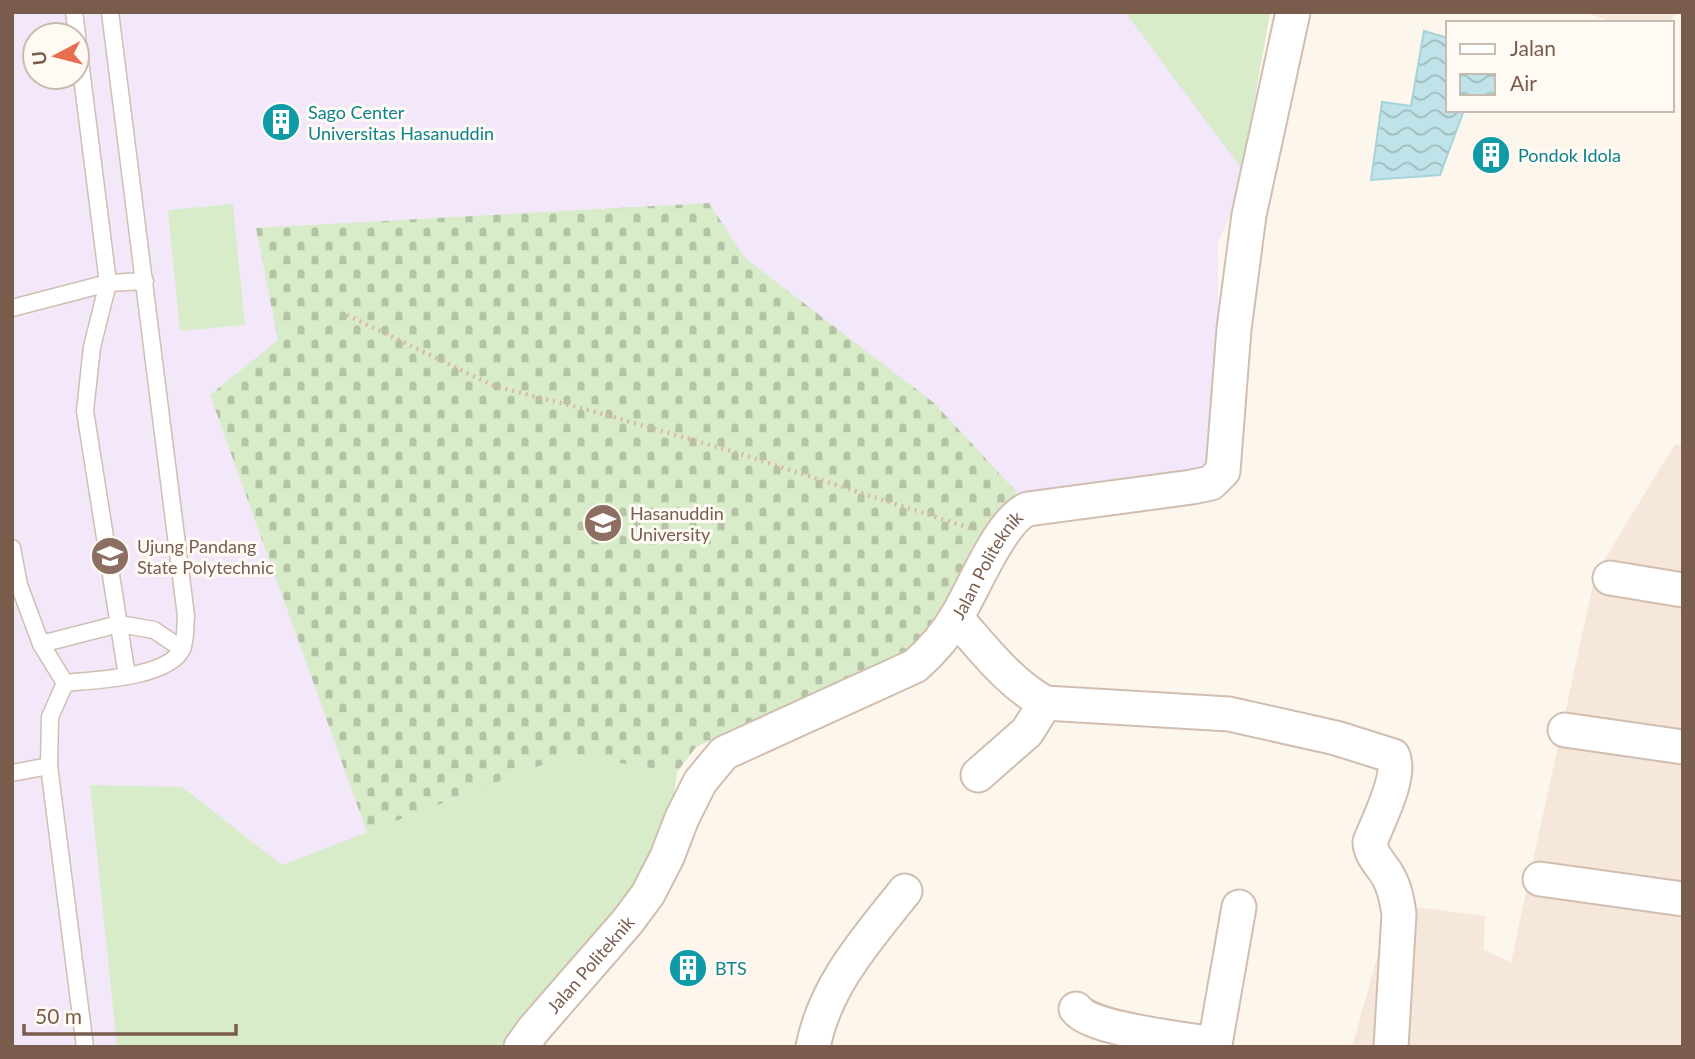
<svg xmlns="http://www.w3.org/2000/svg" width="1695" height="1059" font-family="Lato,sans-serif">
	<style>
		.residential { fill: #f5e8da }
		.education { fill: #f3e8fa; fill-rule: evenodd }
		.grass { fill: #d8ecc9 }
		.cemetery { fill: url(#cemetery-stones) }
		.water { fill: url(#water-waves); stroke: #a5d3da; stroke-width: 2 }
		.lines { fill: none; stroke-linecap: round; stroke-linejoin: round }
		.lane-casing { stroke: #d1beb0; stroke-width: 19 }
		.street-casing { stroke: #d1beb0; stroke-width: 37 }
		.path { stroke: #d9b8a5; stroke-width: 4.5; stroke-dasharray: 2 5; stroke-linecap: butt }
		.lane { stroke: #fff; stroke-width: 16 }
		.street { stroke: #fff; stroke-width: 33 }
		.labels { text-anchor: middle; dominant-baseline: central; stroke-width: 6; stroke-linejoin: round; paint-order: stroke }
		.culture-label { font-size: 18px; fill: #0d838f; stroke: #fffaf3; text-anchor: start }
		.education-label { font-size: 18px; fill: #785e54; stroke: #fffaf3; text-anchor: start }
		.street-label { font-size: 18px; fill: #7a5c4d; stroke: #fffaf3 }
	</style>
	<defs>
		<pattern id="cemetery-stones" width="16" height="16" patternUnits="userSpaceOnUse" patternTransform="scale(1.75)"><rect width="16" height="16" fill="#d8ecc9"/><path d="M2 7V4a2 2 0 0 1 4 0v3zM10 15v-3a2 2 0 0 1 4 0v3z" fill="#b4c2a5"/></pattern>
		<pattern id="water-waves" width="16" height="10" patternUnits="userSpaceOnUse" patternTransform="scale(1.75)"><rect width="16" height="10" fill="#bfe3e8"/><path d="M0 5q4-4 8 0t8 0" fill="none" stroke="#a0bbbe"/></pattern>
	</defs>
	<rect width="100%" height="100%" fill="#fdf6ec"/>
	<!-- residential -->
	<g class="residential">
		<polygon points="1585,12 1678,12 1667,23 1614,23"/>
		<polygon points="1675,444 1683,445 1683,1047 1352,1047 1392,904 1485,916 1484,950 1511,962 1595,575"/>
	</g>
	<!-- education -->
	<path class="education" d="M12,12H1270L1238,199L1218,242V372L1210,466L1203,474L1023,499L971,548L961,583L912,652L696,747L677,772L668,830L500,1047H12ZM35,35H77V77H35Z"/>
	<!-- grass -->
	<g class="grass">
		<polygon points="1125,12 1270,12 1242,169"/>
		<polygon points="233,204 245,325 180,331 168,210"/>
		<polygon points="568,755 677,772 668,830 650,871 500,1047 117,1047 90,785 182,787 282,865"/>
	</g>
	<!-- cemetery -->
	<polygon class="cemetery" points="709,203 745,258 934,403 1023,499 971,548 961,583 912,652 696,747 677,772 568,755 367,832 210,395 278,340 256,228"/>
	<!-- water -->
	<polygon class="water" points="1424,31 1448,38 1448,110 1464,110 1440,175 1371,180 1382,102 1411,106"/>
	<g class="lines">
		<!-- lane casing -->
		<g class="lane-casing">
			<g id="lane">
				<polyline points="74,12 77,35"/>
				<polyline points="77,37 108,283 92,347 85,411 127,676"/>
				<polyline points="12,308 108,283 145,281"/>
				<polyline points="12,548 19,585 41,644 65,683 50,717 49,766 85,1047"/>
				<polyline points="41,644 119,624 154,630 182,649"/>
				<path d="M65,683C94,680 168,678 182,649C186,640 185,626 186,616L110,12"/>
				<polyline points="12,773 49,766"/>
			</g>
		</g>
		<!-- street casing -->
		<g class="street-casing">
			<g id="street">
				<polyline points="1610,578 1683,590"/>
				<path d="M956,618C983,648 1009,683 1045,703L1229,714L1336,738L1393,756C1402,776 1378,821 1370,842C1370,855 1382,865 1388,876C1395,888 1397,900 1399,914L1391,1047"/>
				<polyline points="1565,730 1683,747"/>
				<polyline points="978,775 1027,732 1045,703"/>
				<polyline points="1540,879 1683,899"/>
				<path d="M1076,1009C1090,1029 1189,1040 1215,1044V1047"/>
				<polyline points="1215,1044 1239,907"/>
				<path id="s1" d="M521,1047L534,1029L628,921L648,894L667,857L682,818L700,782L724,753L915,666C931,652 946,635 957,616C973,590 1001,519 1028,509L1192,487L1211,483L1223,471L1234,329L1249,215L1293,12"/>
				<path d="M813,1047C825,985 867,939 905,891"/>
			</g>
		</g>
		<!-- path -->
		<polyline class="path" points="347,315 494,386 596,412 731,451 973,529"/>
		<!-- lane -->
		<use href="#lane" class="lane"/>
		<!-- street -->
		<use href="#street" class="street"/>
	</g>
	<!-- icons -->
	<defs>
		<g id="building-disc" transform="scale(2.0125)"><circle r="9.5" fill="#0f9aa8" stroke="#fffaf3"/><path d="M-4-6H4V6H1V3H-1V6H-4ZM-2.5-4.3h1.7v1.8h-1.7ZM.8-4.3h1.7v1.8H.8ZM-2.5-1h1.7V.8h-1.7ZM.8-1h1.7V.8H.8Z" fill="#fff"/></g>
		<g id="university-disc" transform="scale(2.0125)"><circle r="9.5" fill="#8d6e63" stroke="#fffaf3"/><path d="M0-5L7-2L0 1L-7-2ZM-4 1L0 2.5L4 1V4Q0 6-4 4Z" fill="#fff"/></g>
	</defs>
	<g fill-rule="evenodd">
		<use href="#building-disc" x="281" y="122"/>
		<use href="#building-disc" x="1491" y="155"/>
		<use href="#university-disc" x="603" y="523"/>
		<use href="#university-disc" x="110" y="556"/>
		<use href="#building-disc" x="688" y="968"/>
	</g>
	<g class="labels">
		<!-- culture labels -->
		<g class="culture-label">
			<text x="308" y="112">Sago Center<tspan x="308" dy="21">Universitas Hasanuddin</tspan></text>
			<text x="1518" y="155">Pondok Idola</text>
			<text x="715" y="968">BTS</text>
		</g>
		<!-- education labels -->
		<g class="education-label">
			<text x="630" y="513">Hasanuddin<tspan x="630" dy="21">University</tspan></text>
			<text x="137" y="546">Ujung Pandang<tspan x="137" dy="21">State Polytechnic</tspan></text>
		</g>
		<!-- street labels -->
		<g class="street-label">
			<text stroke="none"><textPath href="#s1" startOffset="695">Jalan Politeknik</textPath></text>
			<text stroke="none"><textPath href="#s1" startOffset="108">Jalan Politeknik</textPath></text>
		</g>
	</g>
	<!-- border -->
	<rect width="1695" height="1059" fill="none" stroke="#7a5c4d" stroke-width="28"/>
	<!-- legend -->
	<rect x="1446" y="21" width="228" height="91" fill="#fffaf3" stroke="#cabbb1" stroke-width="2"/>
	<rect x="1460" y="44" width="35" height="10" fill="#ffffff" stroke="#cabbb1" stroke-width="2"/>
	<text x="1510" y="56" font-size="21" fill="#7a5c4d">Jalan</text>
	<rect x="1460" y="74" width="35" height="21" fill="url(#water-waves)" stroke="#cabbb1" stroke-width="2"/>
	<text x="1510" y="91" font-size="21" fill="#7a5c4d">Air</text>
	<!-- north arrow -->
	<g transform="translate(56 56) rotate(263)"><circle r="33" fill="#fffaf3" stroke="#cabbb1" stroke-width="2"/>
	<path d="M0-5L12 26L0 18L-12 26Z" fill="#e76f51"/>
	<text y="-10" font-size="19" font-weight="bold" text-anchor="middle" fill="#7a5c4d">U</text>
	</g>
	<!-- scale -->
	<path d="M24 1024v10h212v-10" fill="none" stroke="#7a5c4d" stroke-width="3.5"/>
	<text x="35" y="1024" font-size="21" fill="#7a5c4d" stroke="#fffaf3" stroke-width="5" paint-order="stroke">50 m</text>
</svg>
